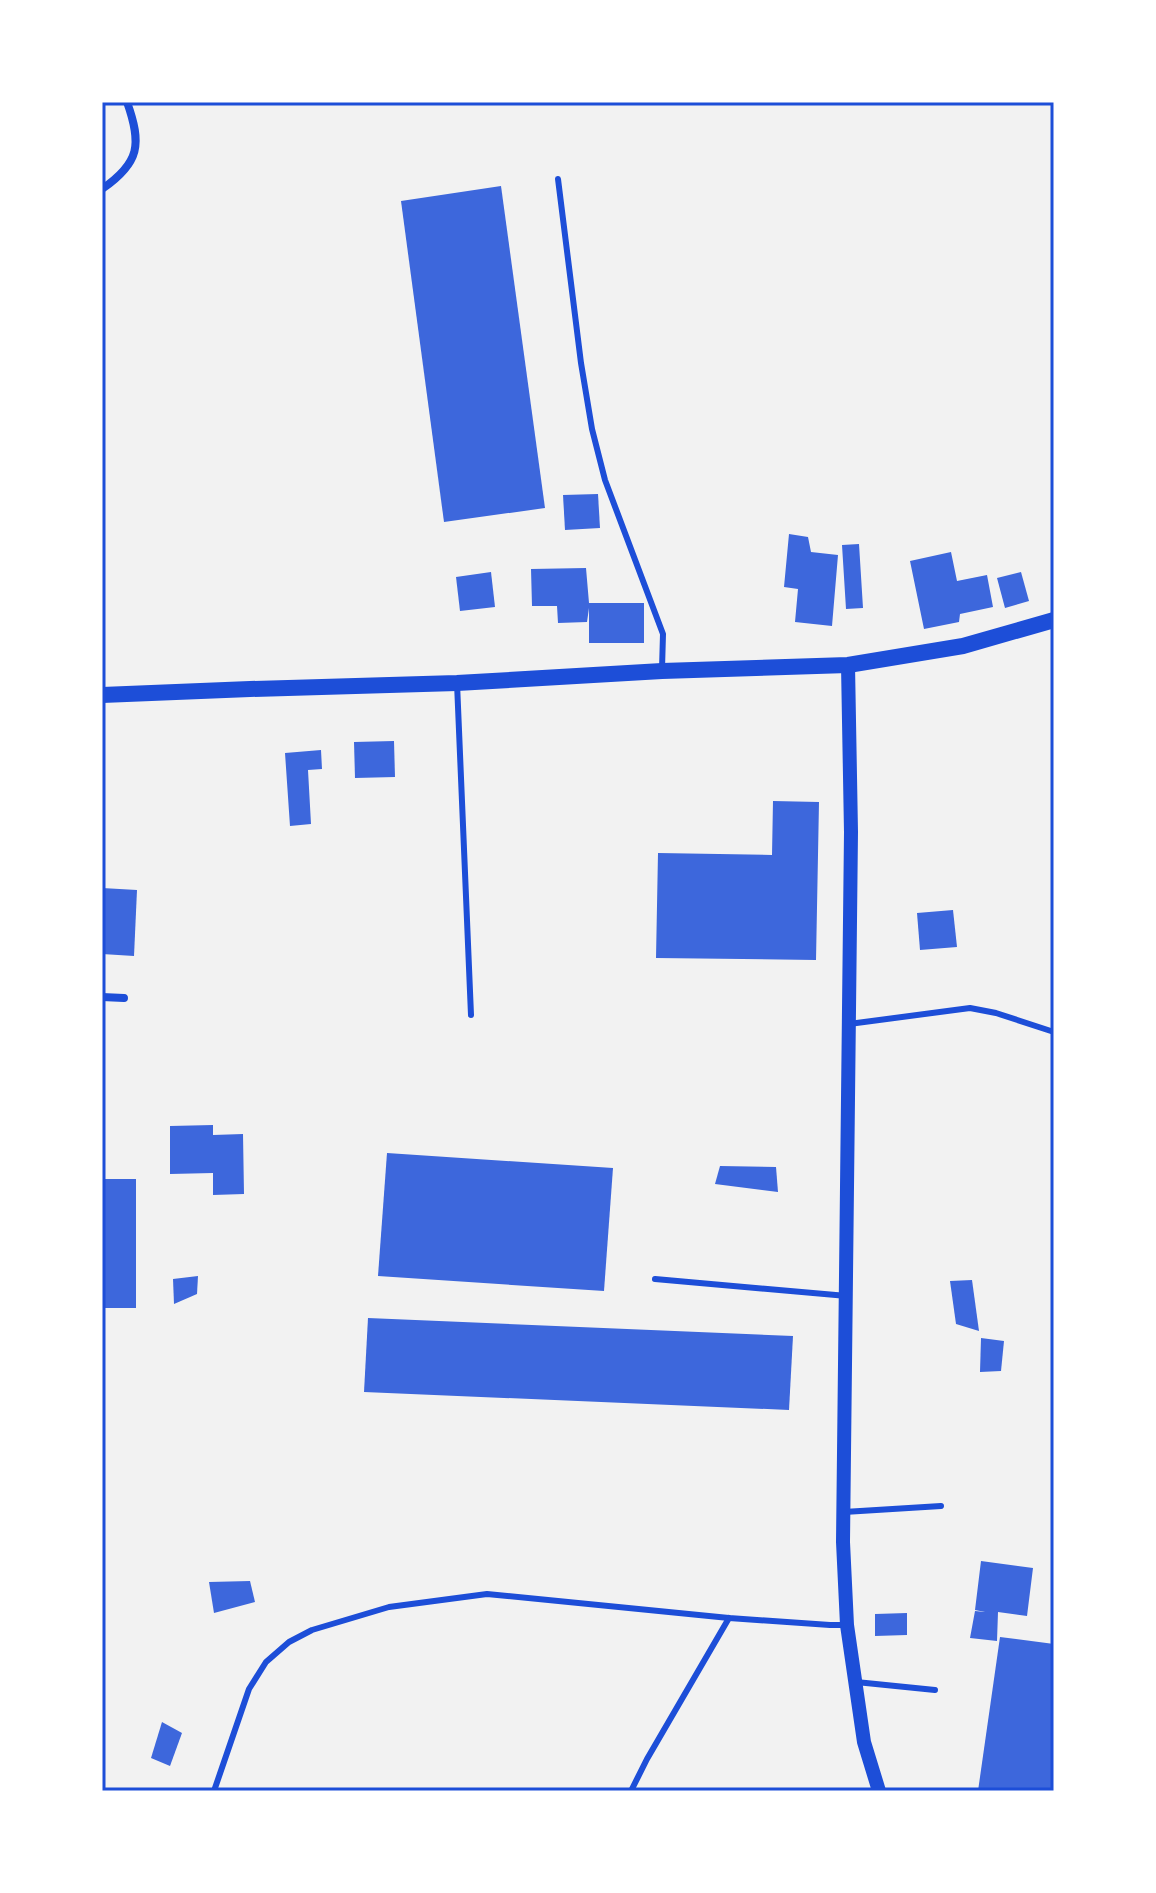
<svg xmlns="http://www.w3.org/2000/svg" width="1156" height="1893" font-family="'Times New Roman',serif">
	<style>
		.building { fill: #3d67dc }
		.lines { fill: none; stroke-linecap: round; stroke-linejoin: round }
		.service { stroke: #1d4ed8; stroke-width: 6 }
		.minor { stroke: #1d4ed8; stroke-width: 8 }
		.tertiary { stroke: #1d4ed8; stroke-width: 14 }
		.secondary { stroke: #1d4ed8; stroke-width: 16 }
		.neatline { fill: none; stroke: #1d4ed8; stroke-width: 3 }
	</style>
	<rect width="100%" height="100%" fill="#f2f2f2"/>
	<!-- building -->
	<g class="building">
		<polygon points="501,186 545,508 444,522 401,201"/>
		<polygon points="598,494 600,528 565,530 563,495"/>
		<polygon points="789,534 808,537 811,552 838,555 832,626 795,622 798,589 784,587"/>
		<polygon points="859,544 863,608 846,609 842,545"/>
		<polygon points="951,552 957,581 987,575 993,607 960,614 959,622 924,629 910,561"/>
		<polygon points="586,568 589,603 644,603 644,643 589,643 589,608 587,622 558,623 557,606 532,606 531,569"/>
		<polygon points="491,572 495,607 460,611 456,577"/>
		<polygon points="1021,572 1029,601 1005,608 997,578"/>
		<polygon points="394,741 395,777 355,778 354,742"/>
		<polygon points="321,750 322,769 308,770 311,824 290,826 285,753"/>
		<polygon points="773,801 819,802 816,960 656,958 658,853 772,855"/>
		<polygon points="102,888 137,890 134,956 102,954"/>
		<polygon points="953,910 957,947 920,950 917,913"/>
		<polygon points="213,1125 213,1135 243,1134 244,1194 213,1195 213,1173 170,1174 170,1126"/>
		<polygon points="387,1153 613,1168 604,1291 378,1276"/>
		<polygon points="720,1166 776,1167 778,1192 715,1184"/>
		<rect x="102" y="1179" width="34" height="129"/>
		<polygon points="198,1276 197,1294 174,1304 173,1279"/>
		<polygon points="972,1280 979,1331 956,1324 950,1281"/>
		<polygon points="368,1318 793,1336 789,1410 364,1392"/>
		<polygon points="981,1338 1004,1341 1001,1371 980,1372"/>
		<polygon points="981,1561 1033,1568 1027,1616 998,1612 997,1641 970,1638 975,1611 985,1612 975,1610"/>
		<polygon points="250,1581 255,1602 214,1613 209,1582"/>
		<polygon points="907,1613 907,1635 875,1636 875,1614"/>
		<polygon points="1000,1637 1054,1644 1054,1791 978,1791"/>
		<polygon points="162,1722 182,1733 170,1766 151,1758"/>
	</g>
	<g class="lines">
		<!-- service -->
		<g class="service">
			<polyline points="558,179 581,363 592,429 605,480 663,634 662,669"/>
			<polyline points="457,683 471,1015"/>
			<polyline points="849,1024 970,1008 996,1013 1054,1032"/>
			<polyline points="655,1279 847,1296"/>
			<polyline points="844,1512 941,1506"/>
			<polyline points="856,1682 935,1690"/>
			<polyline points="214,1791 249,1689 266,1662 289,1642 312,1630 389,1607 487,1594 729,1618 830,1625 847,1625"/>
			<polyline points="631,1791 647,1759 729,1618"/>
		</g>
		<!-- minor -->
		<g class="minor">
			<path d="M102,189C140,163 142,144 127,102"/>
			<polyline points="102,997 124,998"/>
		</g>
		<!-- tertiary -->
		<polyline class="tertiary" points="848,665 851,832 843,1542 847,1625 864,1742 879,1791"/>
		<!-- secondary -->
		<polyline class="secondary" points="102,695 250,689 457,683 662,671 848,665 963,646 1054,620"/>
	</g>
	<!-- border -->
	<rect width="1156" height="1893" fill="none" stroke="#ffffff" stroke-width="208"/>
	<rect x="104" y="104" width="948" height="1685" class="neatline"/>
</svg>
